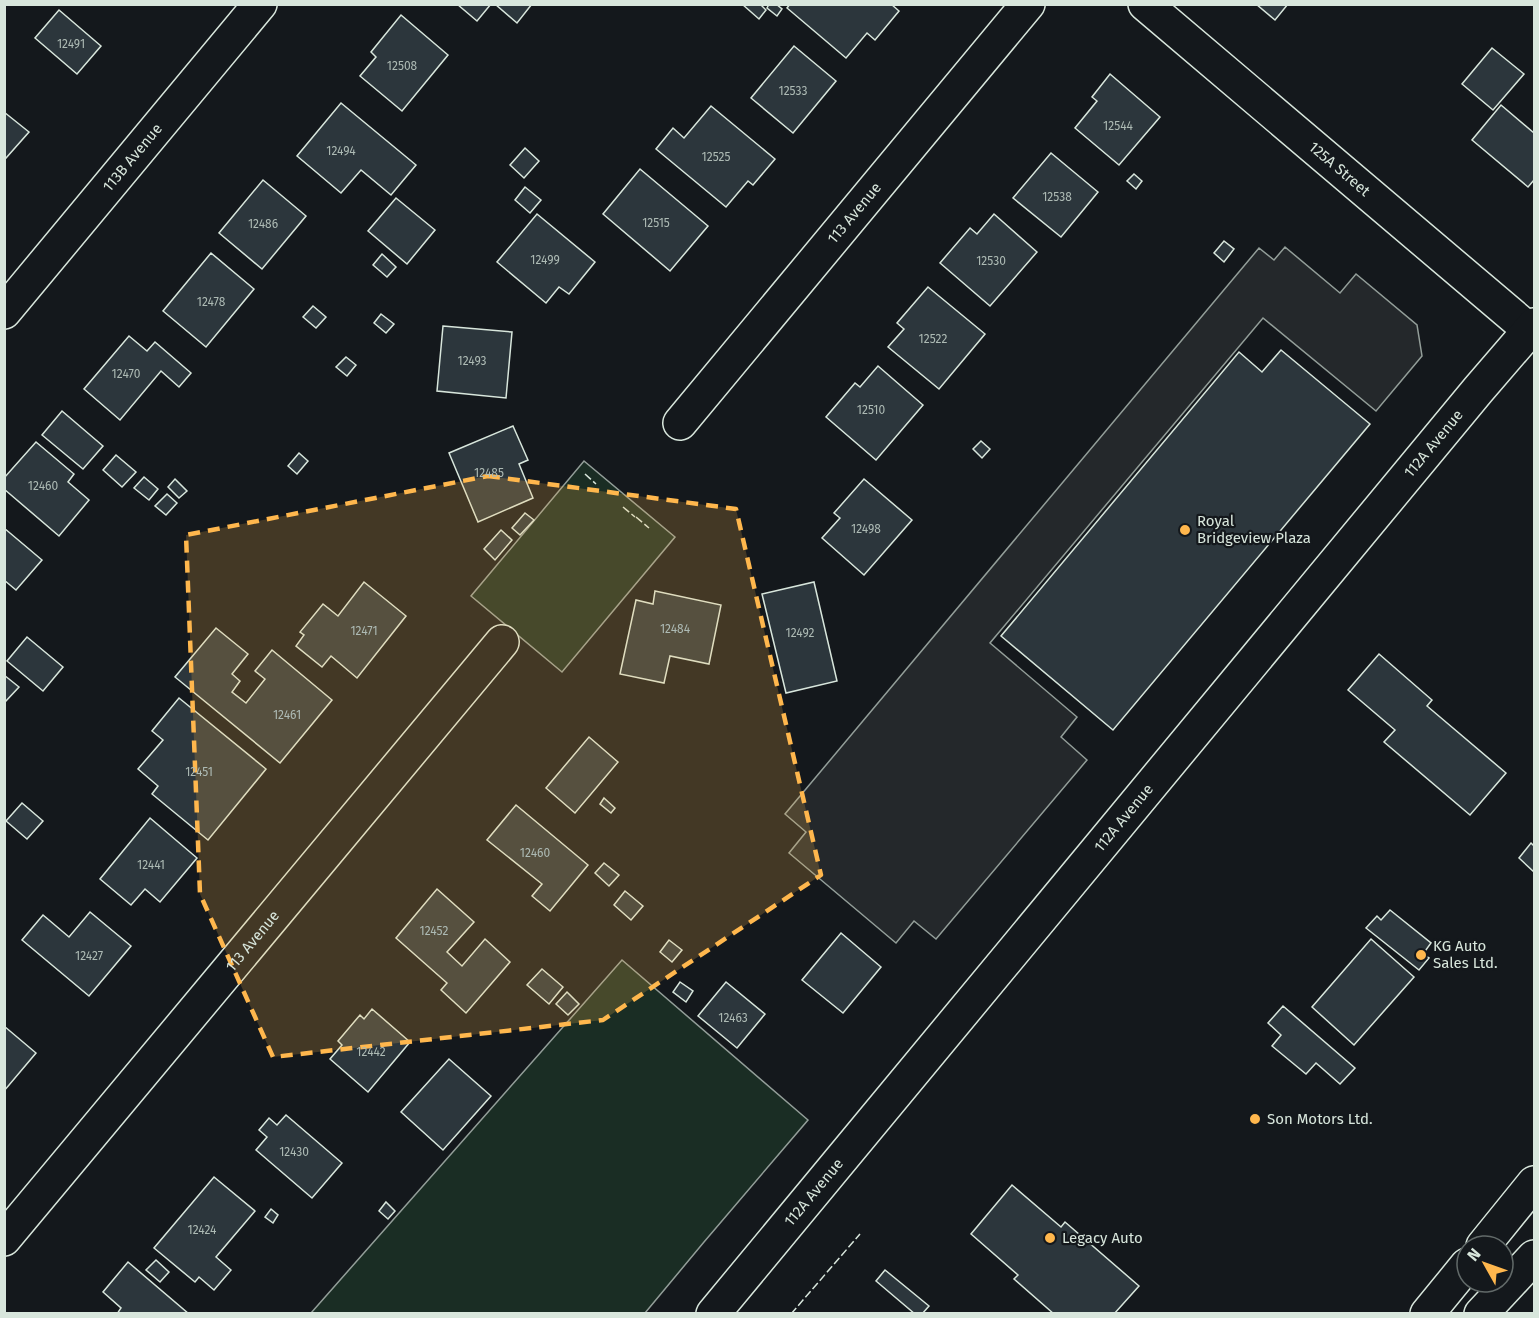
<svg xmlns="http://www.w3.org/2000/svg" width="1539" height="1318" font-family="'Fira Sans',sans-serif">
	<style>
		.green { fill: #1a2d24; stroke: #939e99; stroke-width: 1.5 }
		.parking { fill: #24282b; stroke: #939e99; stroke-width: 1.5 }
		.building { fill: #2c363c; stroke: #d8e6dc; stroke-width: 1.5 }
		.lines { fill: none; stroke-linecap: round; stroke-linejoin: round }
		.minor-casing { stroke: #d8e6dc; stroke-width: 36 }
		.secondary-casing { stroke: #d8e6dc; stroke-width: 36 }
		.primary-casing { stroke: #d8e6dc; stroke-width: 36 }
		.minor { stroke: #14181c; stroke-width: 33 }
		.secondary { stroke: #14181c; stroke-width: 33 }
		.primary { stroke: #14181c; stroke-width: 33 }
		.fence { stroke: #d8e6dc; stroke-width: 1.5; stroke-dasharray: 8 3; stroke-linecap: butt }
		.marked { fill: #ffb74d; fill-opacity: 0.2; stroke: #ffb74d; stroke-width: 4.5; stroke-dasharray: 12 8; stroke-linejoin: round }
		.poi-dot { fill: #ffb74d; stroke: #14181c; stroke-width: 2 }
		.labels { text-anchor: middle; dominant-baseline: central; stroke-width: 4.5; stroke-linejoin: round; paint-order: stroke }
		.number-label { font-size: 12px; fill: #adbab4 }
		.street-label { font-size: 15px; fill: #d8e6dc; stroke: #14181c }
		.poi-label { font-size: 15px; fill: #d8e6dc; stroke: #14181c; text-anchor: start }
	</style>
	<rect width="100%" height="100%" fill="#14181c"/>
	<!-- green -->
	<g class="green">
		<polygon points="584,461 675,537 562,672 471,596"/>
		<polygon points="622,960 808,1120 704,1242 645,1313 311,1313"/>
	</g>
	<!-- parking -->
	<polygon class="parking" points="1285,247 1340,293 1356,274 1417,325 1422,356 1376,411 1263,318 990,643 1077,717 1061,737 1087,760 936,939 914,921 896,943 789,853 806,832 785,814 1259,248 1274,260"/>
	<!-- building -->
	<g class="building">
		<polygon points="457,4 491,4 477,21"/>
		<polygon points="495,4 532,4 517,23"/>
		<polygon points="742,4 760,4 766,10 759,19"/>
		<polygon points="769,4 776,4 782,9 777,16 767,8"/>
		<polygon points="790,4 891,4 899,11 875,40 867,33 846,58 787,8"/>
		<polygon points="1256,4 1288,4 1275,20"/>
		<polygon points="59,10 101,46 77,74 35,38"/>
		<polygon points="401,15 448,55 402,111 360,76 376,57 371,52"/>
		<polygon points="794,46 836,81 793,133 751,98"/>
		<polygon points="1492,48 1524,74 1493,110 1462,84"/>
		<polygon points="1110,74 1160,117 1119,165 1075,128 1097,101 1092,97"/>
		<polygon points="341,103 416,165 391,195 361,170 341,193 297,156"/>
		<polygon points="1501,105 1534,133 1534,180 1528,187 1472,140"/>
		<polygon points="711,106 775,159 753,185 748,181 726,207 656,149 673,128 684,138"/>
		<polygon points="4,112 29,132 6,158 4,157"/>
		<polygon points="525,148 539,161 524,178 510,165"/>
		<polygon points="1051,153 1098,192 1061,237 1013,198"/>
		<polygon points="640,169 708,226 670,271 603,214"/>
		<polygon points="1134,174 1142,181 1136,189 1127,181"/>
		<polygon points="263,180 306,216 262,269 219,233"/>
		<polygon points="525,187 541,200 530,213 515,200"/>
		<polygon points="396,198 435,230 407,264 368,231"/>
		<polygon points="537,214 595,262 569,294 559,287 546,303 497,262"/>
		<polygon points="994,214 1037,252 990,306 940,263 970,228 977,234"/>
		<polygon points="1224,241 1234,249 1224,262 1214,253"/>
		<polygon points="211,253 254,289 206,347 163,311"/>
		<polygon points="382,254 396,267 387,277 373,265"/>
		<polygon points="928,287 985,334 939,389 888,347 904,329 897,323"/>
		<polygon points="313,306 326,317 316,328 303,317"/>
		<polygon points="381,314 394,324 386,333 374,323"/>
		<polygon points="443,326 512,332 506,398 437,391"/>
		<polygon points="129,336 147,351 155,342 191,373 179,387 161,371 120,420 84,389"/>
		<polygon points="1281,350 1370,424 1113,730 1001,636 1239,352 1262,372"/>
		<polygon points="346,357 356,365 347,376 336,367"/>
		<polygon points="878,366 923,405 876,460 826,417 855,383 860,387"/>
		<polygon points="62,411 103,446 83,469 42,435"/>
		<polygon points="513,426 528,460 519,464 533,498 478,522 449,453"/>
		<polygon points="981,441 990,449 982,458 973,449"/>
		<polygon points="36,442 74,474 68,482 89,500 59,536 4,489 4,478"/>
		<polygon points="299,453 308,461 297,474 288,466"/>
		<polygon points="116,455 136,472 122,487 103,470"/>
		<polygon points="144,477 158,489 149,500 134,488"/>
		<polygon points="175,479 187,491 179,498 168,487"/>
		<polygon points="864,479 912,520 864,575 822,538 840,518 834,513"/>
		<polygon points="167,494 177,503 166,515 155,506"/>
		<polygon points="525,513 534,520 520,535 512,528"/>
		<polygon points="4,528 42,560 16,590 4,580"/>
		<polygon points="501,530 512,540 495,560 484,549"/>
		<polygon points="364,582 406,616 357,678 331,656 322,667 296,646 304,635 300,632 323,604 338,616"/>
		<polygon points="814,582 837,681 786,693 762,594"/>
		<polygon points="655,591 721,605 709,664 670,656 664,683 620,674 636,600 653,604"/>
		<polygon points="216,628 248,654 232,674 240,681 232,692 246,703 265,679 255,671 272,650 332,700 280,763 175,677"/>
		<polygon points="27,637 63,667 43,691 7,661"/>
		<polygon points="1379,654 1432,700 1427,706 1506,773 1470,815 1384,742 1395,730 1348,690"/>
		<polygon points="4,675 19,687 4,703"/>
		<polygon points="179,698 266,769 208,840 152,794 158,786 138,769 163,740 152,731"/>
		<polygon points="589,737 618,762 575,813 546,788"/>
		<polygon points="604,798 615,808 611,813 600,804"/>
		<polygon points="22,803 43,821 27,839 6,821"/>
		<polygon points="516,805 588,865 550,911 532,896 542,884 487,840"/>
		<polygon points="150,818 197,858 160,902 145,889 131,905 100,879"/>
		<polygon points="1531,843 1534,846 1534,872 1519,858"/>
		<polygon points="604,863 619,875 609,886 595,873"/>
		<polygon points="437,889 474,922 447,952 462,966 485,939 510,962 466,1013 441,990 447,983 396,938"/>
		<polygon points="625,891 643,906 631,920 614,905"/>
		<polygon points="1390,910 1431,943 1423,954 1429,958 1419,970 1366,928 1377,916 1381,920"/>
		<polygon points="90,912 131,946 89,996 22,940 43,915 69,937"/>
		<polygon points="841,933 881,967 843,1013 802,980"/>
		<polygon points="1371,939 1414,977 1354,1045 1312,1007"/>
		<polygon points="669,940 682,950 672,962 660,952"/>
		<polygon points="542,969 563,987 549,1004 527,985"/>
		<polygon points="680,982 693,991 686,1002 673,992"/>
		<polygon points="726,982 765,1014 737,1048 698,1016"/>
		<polygon points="567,992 579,1004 568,1015 556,1004"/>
		<polygon points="1283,1006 1355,1068 1340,1084 1316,1063 1306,1074 1272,1046 1281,1035 1268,1023"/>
		<polygon points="372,1009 410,1042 368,1092 330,1059 342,1045 338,1041 360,1015 364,1019"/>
		<polygon points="4,1026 36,1053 4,1091"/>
		<polygon points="449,1059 491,1096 443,1150 401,1112"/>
		<polygon points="286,1115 342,1163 312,1198 256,1150 267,1137 259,1130 269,1118 277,1125"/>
		<polygon points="214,1177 255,1211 216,1257 231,1270 214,1290 199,1277 195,1282 154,1248"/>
		<polygon points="1012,1185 1061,1227 1065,1222 1139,1286 1114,1314 1054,1314 1014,1279 1018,1275 971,1234"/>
		<polygon points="386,1202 395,1211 388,1219 379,1211"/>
		<polygon points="271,1209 278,1215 273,1223 265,1217"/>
		<polygon points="156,1260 169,1272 160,1282 146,1270"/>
		<polygon points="128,1262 189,1314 117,1314 121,1308 103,1292"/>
		<polygon points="885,1270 929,1306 922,1314 915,1314 876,1281"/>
	</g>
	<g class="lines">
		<!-- minor casing -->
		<g class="minor-casing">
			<g id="minor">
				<path id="s1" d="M1145,4L1534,334"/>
				<path id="s2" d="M4,312L260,4"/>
				<path id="s3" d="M680,423L1028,4"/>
				<path id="s4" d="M4,1239L502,642"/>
				<path id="s5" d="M713,1314L1478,390L1534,325"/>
			</g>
		</g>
		<!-- secondary casing -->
		<g class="secondary-casing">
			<polyline id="secondary" points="1481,1314 1534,1257"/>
		</g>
		<!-- primary casing -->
		<g class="primary-casing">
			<g id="primary">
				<polyline points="1483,1246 1534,1183"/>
				<polyline points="1427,1314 1467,1265"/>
			</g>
		</g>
		<!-- minor -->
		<use href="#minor" class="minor"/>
		<!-- secondary -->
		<use href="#secondary" class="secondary"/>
		<!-- primary -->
		<use href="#primary" class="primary"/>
		<!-- fence -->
		<g class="fence">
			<polyline points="585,474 596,484"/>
			<polyline points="623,507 635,517"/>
			<polyline points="636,517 649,528"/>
			<polyline points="791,1314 860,1234"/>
		</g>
	</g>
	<!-- marked area -->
	<path class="marked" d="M488,476L736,509L821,875L603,1020L273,1057L200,894L186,535Z"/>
	<!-- markers -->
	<g class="poi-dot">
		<circle cx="1185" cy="530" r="6"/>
		<circle cx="1421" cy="955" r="6"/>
		<circle cx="1255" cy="1119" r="6"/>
		<circle cx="1050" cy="1238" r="6"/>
	</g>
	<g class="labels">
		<!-- number labels -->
		<g class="number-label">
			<text x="71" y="44">12491</text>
			<text x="402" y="66">12508</text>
			<text x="793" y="91">12533</text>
			<text x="1118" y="126">12544</text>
			<text x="341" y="151">12494</text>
			<text x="716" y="157">12525</text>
			<text x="1057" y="197">12538</text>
			<text x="656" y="223">12515</text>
			<text x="263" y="224">12486</text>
			<text x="545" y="260">12499</text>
			<text x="991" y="261">12530</text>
			<text x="211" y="302">12478</text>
			<text x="933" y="339">12522</text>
			<text x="472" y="361">12493</text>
			<text x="126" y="374">12470</text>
			<text x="871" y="410">12510</text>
			<text x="489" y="473">12485</text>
			<text x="43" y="486">12460</text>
			<text x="866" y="529">12498</text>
			<text x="675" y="629">12484</text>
			<text x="364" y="631">12471</text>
			<text x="800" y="633">12492</text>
			<text x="287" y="715">12461</text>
			<text x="199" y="772">12451</text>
			<text x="535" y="853">12460</text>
			<text x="151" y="865">12441</text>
			<text x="434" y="931">12452</text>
			<text x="89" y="956">12427</text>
			<text x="733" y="1018">12463</text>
			<text x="371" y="1052">12442</text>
			<text x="294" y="1152">12430</text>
			<text x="202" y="1230">12424</text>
		</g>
		<!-- street labels -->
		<g class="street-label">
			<text stroke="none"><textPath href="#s2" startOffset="201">113B Avenue</textPath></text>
			<text stroke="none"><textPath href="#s1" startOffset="255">125A Street</textPath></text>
			<text stroke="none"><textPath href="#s3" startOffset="273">113 Avenue</textPath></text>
			<text stroke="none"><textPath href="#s5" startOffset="1130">112A Avenue</textPath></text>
			<text stroke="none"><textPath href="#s5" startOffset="644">112A Avenue</textPath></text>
			<text stroke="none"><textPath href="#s4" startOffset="388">113 Avenue</textPath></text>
			<text stroke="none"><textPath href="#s5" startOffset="158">112A Avenue</textPath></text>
		</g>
		<!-- poi labels -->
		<g class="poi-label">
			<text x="1197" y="521">Royal<tspan x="1197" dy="17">Bridgeview Plaza</tspan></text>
			<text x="1433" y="946">KG Auto<tspan x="1433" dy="17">Sales Ltd.</tspan></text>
			<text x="1267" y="1119">Son Motors Ltd.</text>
			<text x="1062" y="1238">Legacy Auto</text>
		</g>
	</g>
	<!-- border -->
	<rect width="1539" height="1318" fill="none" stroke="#d8e6dc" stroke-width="12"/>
	<!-- north arrow -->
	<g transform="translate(1485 1264) rotate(310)"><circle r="28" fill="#14181c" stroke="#626a69" stroke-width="1.5"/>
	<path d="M0-4.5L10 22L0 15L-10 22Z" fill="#ffb74d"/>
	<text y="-9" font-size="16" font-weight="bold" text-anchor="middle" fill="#d8e6dc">N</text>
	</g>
</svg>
